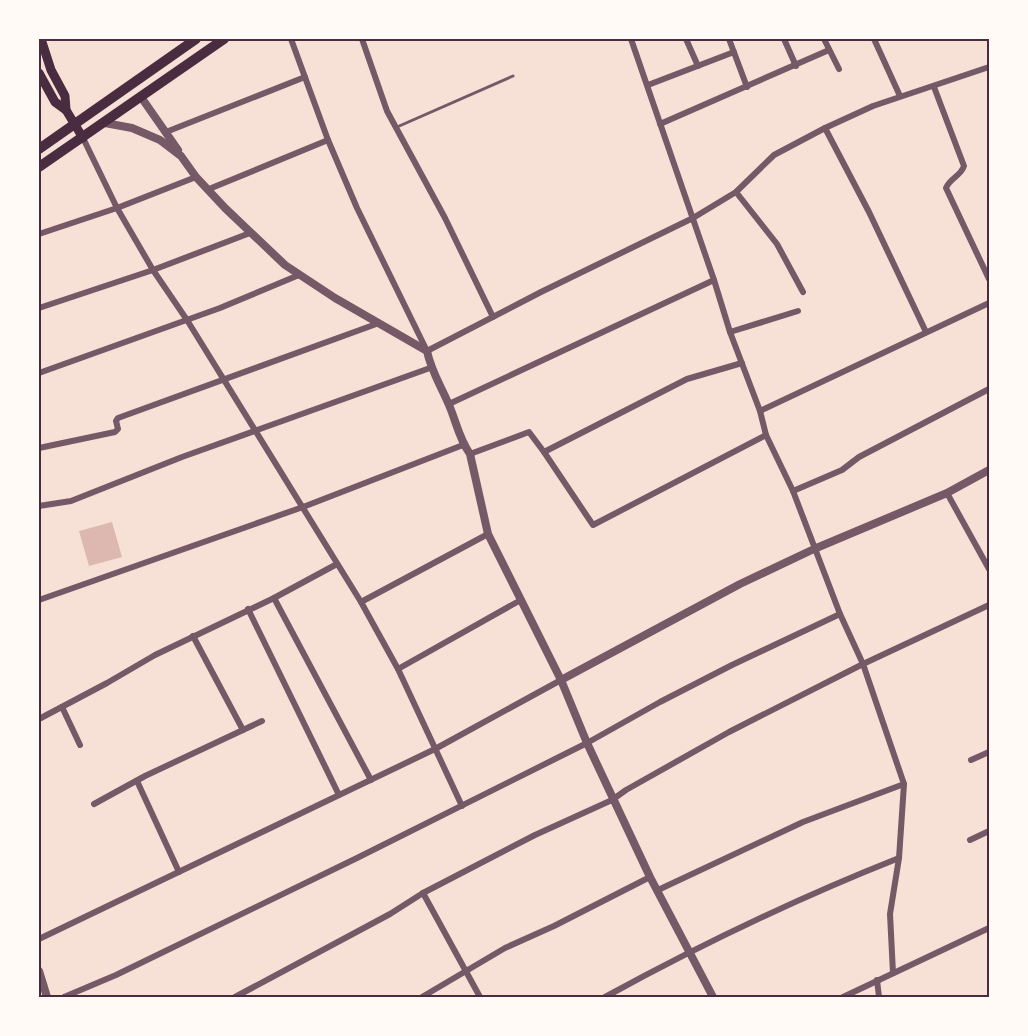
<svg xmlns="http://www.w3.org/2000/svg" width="1028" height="1036" font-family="Quicksand,sans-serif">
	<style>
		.water { fill: #dcb8b0 }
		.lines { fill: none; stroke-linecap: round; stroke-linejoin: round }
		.service { stroke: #755966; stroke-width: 3 }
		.minor { stroke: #755966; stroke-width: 6 }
		.tertiary { stroke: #755966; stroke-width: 8 }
		.secondary { stroke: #4a2c40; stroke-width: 9 }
		.primary { stroke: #4a2c40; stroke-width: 10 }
		.neatline { fill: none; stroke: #4a2c40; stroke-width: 2 }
	</style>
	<rect width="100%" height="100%" fill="#f7e1d7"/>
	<!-- water -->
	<polygon class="water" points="112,522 122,557 89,566 79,531"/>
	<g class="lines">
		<!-- service -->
		<polyline class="service" points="397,127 513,76"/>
		<!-- minor -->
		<g class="minor">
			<polyline points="291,39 328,140 357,208 427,351 541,292 693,218 736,192 774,155 825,128 873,106 989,67"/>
			<polyline points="362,39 387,111 445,218 493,317"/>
			<polyline points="631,39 714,280 730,332 760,411 766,435 793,491 840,614 863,664 904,784 899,858 890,914 893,973"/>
			<polyline points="686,39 698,66"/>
			<polyline points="729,39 747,87"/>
			<polyline points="784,39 796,66"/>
			<polyline points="824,39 839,69"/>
			<polyline points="874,39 900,96"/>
			<polyline points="648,85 734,52"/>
			<path d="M934,87L964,166C961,176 950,178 946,188L989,279"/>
			<polyline points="660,124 829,50"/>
			<polyline points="825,128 869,212 926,332"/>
			<polyline points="166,132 305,77"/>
			<polyline points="83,138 117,208 153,270 187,320 361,602 398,669 462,806"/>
			<polyline points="209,189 328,140"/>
			<polyline points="736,192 777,244 803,292"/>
			<polyline points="39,234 117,208 196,177"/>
			<polyline points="39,308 153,270 250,233"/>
			<polyline points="730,332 798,311"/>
			<polyline points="39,373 220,308 299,275"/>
			<polyline points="449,404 714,280"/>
			<polyline points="760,411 989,303"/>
			<polyline points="39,448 115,432 118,429 116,421 118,418 379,323"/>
			<polyline points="544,452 687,379 742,363"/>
			<polyline points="470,454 529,432 544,452 593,525 766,435"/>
			<polyline points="793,491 842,470 859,457 989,389"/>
			<polyline points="947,493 989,569"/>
			<polyline points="39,506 71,501 182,457 430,368"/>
			<polyline points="274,598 371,780"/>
			<polyline points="39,600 303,507 463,445"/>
			<polyline points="361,602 488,534"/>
			<polyline points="248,609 339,795"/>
			<polyline points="193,636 243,730"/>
			<polyline points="398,669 519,601"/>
			<polyline points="62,707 80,745"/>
			<polyline points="39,719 107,683 155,655 274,598 337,564"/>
			<polyline points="971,760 989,752"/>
			<polyline points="137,781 179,872"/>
			<polyline points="94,804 145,776 262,721"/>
			<polyline points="970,840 989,831"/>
			<polyline points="658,890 803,822 904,784"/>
			<polyline points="423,893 480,997"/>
			<polyline points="39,939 435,749 561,680"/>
			<polyline points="877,980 879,997"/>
			<polyline points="64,997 116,975 357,858 587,743 660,702 732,665 840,614"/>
			<polyline points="235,997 390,914 423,893 535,835 612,800 626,790 729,732 863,664 989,605"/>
			<polyline points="422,997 505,948 554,926 650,877"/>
			<path d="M605,997C700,945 798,898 899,858"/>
			<polyline points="843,997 989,928"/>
		</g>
		<!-- tertiary -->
		<g class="tertiary">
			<polyline points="141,97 178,150"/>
			<path d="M105,123L132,128L160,140L181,156L196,177L225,208L285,265L335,298L427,351C431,371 441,386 449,405C456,421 459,439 470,454L488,534L561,680L587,743L650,877L713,997"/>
			<polyline points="561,680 740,584 814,549 947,493 989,470"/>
			<polyline points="39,971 47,997"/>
		</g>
		<!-- secondary -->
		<g class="secondary">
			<polyline points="41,39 51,70 65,96 66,110"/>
			<polyline points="39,73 55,102 66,110 83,138"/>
		</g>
		<!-- primary -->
		<g class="primary">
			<polyline points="39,149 196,39"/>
			<polyline points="39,167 224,39"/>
		</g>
	</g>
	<!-- border -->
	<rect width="1028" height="1036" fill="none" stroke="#fffaf5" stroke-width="81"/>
	<rect x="40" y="40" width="948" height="956" class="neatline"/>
</svg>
